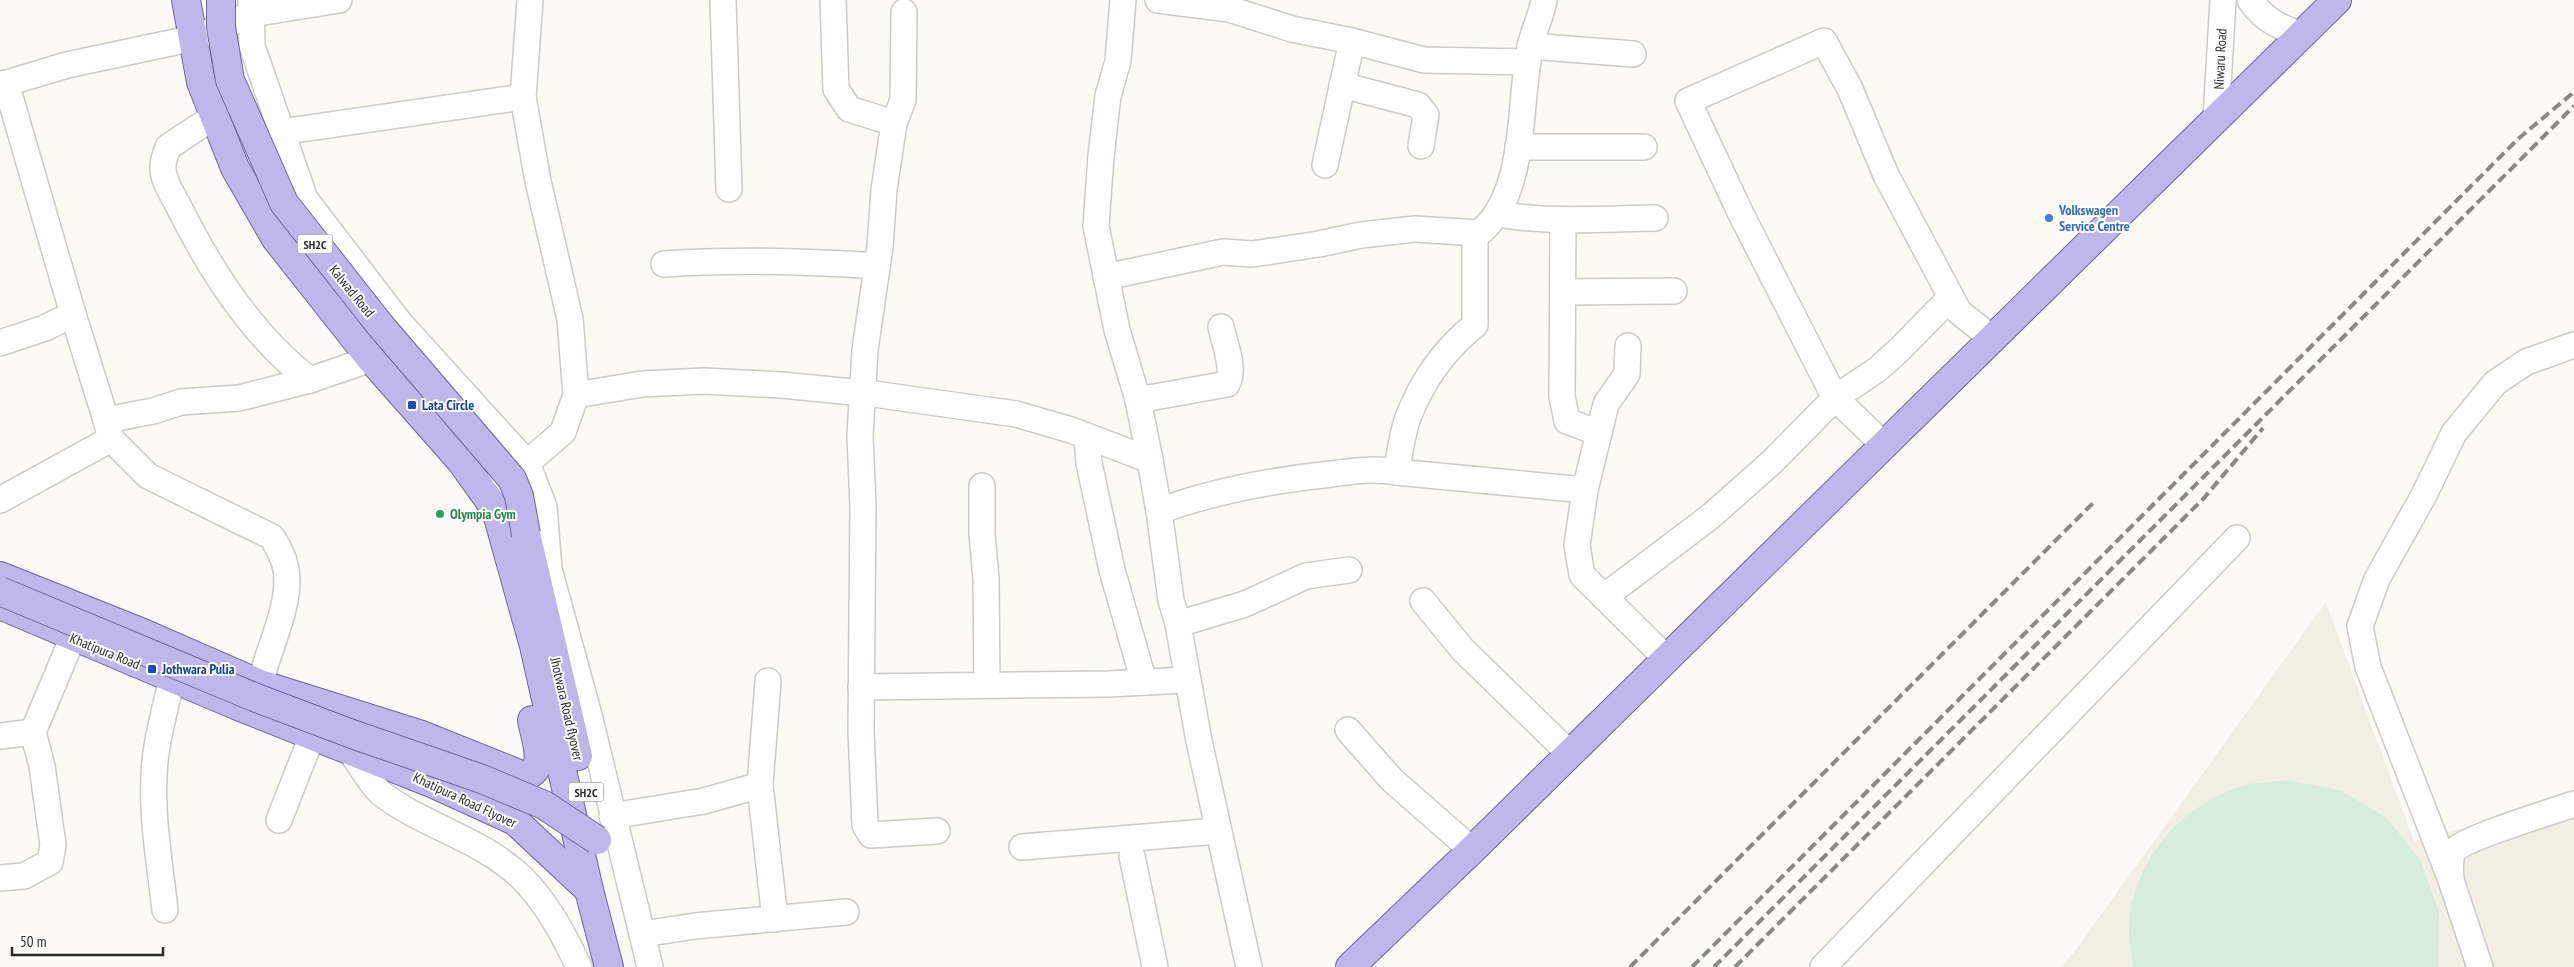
<svg xmlns="http://www.w3.org/2000/svg" width="2574" height="967" font-family="'PT Sans Narrow',sans-serif">
	<style>
		.built { fill: #f1efe4 }
		.green { fill: #d6eddc }
		.lines { fill: none; stroke-linecap: round; stroke-linejoin: round }
		.minor-casing { stroke: #cccbc8; stroke-width: 28 }
		.major-casing { stroke: #70669e; stroke-width: 30 }
		.minor { stroke: #fff; stroke-width: 25 }
		.major { stroke: #bfb6eb; stroke-width: 28 }
		.rail { stroke: #8a8987; stroke-width: 4; stroke-dasharray: 10 5; stroke-linecap: butt }
		.major-bridge-casing { stroke: #70669e; stroke-width: 30; stroke-linecap: butt }
		.major-bridge { stroke: #bfb6eb; stroke-width: 28 }
		.shop-dot { fill: #3f7fe0; stroke: #fff; stroke-width: 2 }
		.transit-dot { fill: #1a4fb4; stroke: #fff; stroke-width: 2 }
		.leisure-dot { fill: #2e9e5b; stroke: #fff; stroke-width: 2 }
		.labels { text-anchor: middle; dominant-baseline: central; stroke-width: 4; stroke-linejoin: round; paint-order: stroke }
		.shield { fill: #fff; stroke: #6a6a69; stroke-width: 1 }
		.shield-label { font-size: 12px; font-weight: bold; fill: #2a2a29 }
		.street-label { font-size: 14px; fill: #2a2a29; stroke: #fff }
		.shop-label { font-size: 14px; font-weight: bold; fill: #366cbe; stroke: #fff; text-anchor: start }
		.transit-label { font-size: 14px; font-weight: bold; fill: #164399; stroke: #fff; text-anchor: start }
		.leisure-label { font-size: 14px; font-weight: bold; fill: #27864d; stroke: #fff; text-anchor: start }
	</style>
	<rect width="100%" height="100%" fill="#fbfaf7"/>
	<!-- built -->
	<polygon class="built" points="2326,602 2414,841 2574,798 2574,967 2060,967 2075,951"/>
	<!-- green -->
	<path class="green" d="M2287,780L2340,790L2387,818L2420,860L2439,911L2438,967H2133C2132,956 2129,944 2129,933C2129,867 2177,808 2238,787C2253,782 2272,782 2287,780Z"/>
	<g class="lines">
		<!-- minor casing -->
		<g class="minor-casing">
			<g id="minor">
				<polyline points="251,0 252,46 305,199 400,323 527,463 544,507 549,569 589,715 650,967"/>
				<polyline points="530,0 523,97 538,181 570,319 576,395"/>
				<polyline points="723,0 729,189"/>
				<polyline points="833,0 836,89 849,109 894,123 884,190 880,247 865,350 860,436 863,507 861,731 865,825 871,835 937,831"/>
				<polyline points="1123,0 1118,61 1108,96 1101,156 1096,226 1117,330 1138,400 1150,460"/>
				<polyline points="1158,0 1229,9 1292,29 1352,41 1424,60 1528,62"/>
				<path d="M2250,0C2264,20 2279,27 2302,35"/>
				<polyline points="1530,46 1633,54"/>
				<polyline points="0,85 67,65 194,38 251,14 339,0"/>
				<polyline points="1342,85 1418,105 1426,115 1421,146"/>
				<path d="M215,116L168,147C166,153 163,160 163,166C162,179 172,194 178,205C209,268 253,337 310,380"/>
				<polyline points="2216,119 2223,0"/>
				<polyline points="894,123 903,100 904,12"/>
				<polyline points="281,132 523,97"/>
				<polyline points="1518,147 1644,147"/>
				<polyline points="1325,165 1352,41"/>
				<path d="M1497,214C1550,223 1601,219 1655,218"/>
				<polyline points="1563,221 1562,396 1567,421 1599,433"/>
				<path d="M664,264C735,259 806,261 877,266"/>
				<polyline points="1106,277 1223,252 1252,254 1319,244 1361,235 1415,229 1479,233"/>
				<polyline points="1563,292 1674,291"/>
				<polyline points="73,314 106,420 153,411 181,402 239,398 310,380 371,359"/>
				<polyline points="0,343 45,328 73,314 6,83"/>
				<polyline points="1628,346 1627,374 1606,404 1585,490 1577,545 1582,575 1667,659"/>
				<path d="M1138,400L1227,384C1236,370 1224,342 1221,327"/>
				<path d="M106,420L111,439L148,476L272,537C278,547 284,557 286,569C292,604 268,649 260,684"/>
				<polyline points="1087,438 1089,463 1112,570 1144,682"/>
				<polyline points="1884,445 1835,398 1741,214 1688,101 1824,41 1850,89 1886,175 1959,312 1993,339"/>
				<polyline points="1396,472 1585,490"/>
				<polyline points="982,486 982,534 986,579 987,685"/>
				<polyline points="484,491 527,463 563,432 576,395 642,384 704,381 781,385 874,394 1016,414 1071,430 1150,460 1159,511 1171,600 1178,624 1199,741 1249,967"/>
				<polyline points="0,500 111,439"/>
				<path d="M1159,511C1214,491 1273,480 1331,474C1352,471 1374,468 1396,472C1400,454 1402,432 1409,415C1423,380 1446,348 1475,325V236C1528,200 1518,105 1530,48C1533,31 1541,17 1544,0"/>
				<polyline points="1604,597 1711,516 1773,461 1835,398 1878,369 1900,349 1951,297"/>
				<polyline points="1423,601 1463,650 1570,754"/>
				<polyline points="1178,624 1245,604 1306,576 1349,570"/>
				<polyline points="861,687 1108,684 1187,680"/>
				<polyline points="1348,730 1392,780 1472,850"/>
				<polyline points="0,736 33,732"/>
				<path d="M350,751C360,764 370,784 382,794C425,827 482,839 522,878C547,903 564,935 579,967"/>
				<polyline points="760,785 775,919"/>
				<polyline points="612,816 704,801 760,785 768,681"/>
				<polyline points="279,820 312,736"/>
				<polyline points="1022,847 1218,831"/>
				<polyline points="1132,856 1155,967"/>
				<polyline points="0,878 24,876 50,862 53,845 42,766 33,732 73,637"/>
				<path d="M2451,880C2451,870 2448,858 2455,850C2465,838 2554,811 2574,804"/>
				<path d="M165,910C159,857 148,799 157,746C161,723 167,701 172,678"/>
				<polyline points="643,934 695,926 846,912"/>
				<polyline points="1823,967 2237,538"/>
				<polyline points="2480,967 2451,880 2368,667 2360,626 2377,579 2424,495 2454,433 2495,383 2526,362 2574,345"/>
			</g>
		</g>
		<!-- major casing -->
		<g class="major-casing">
			<g id="major">
				<polyline points="186,0 201,82 235,168 276,239 371,359 461,461 496,510 534,646 589,890 609,967"/>
				<polyline points="526,534 578,756"/>
				<path d="M0,576L143,633L260,684L419,734L524,776C549,771 535,738 532,720"/>
				<polyline points="0,605 238,706 434,784 515,821 589,890"/>
				<polyline points="1350,967 1472,850 2337,0"/>
			</g>
		</g>
		<!-- minor -->
		<use href="#minor" class="minor"/>
		<!-- major -->
		<use href="#major" class="major"/>
		<!-- rail -->
		<g class="rail">
			<polyline points="1630,967 2094,502"/>
			<polyline points="1692,967 2518,139 2574,92"/>
			<polyline points="1714,967 2574,106"/>
			<polyline points="1735,967 2204,498 2263,428"/>
		</g>
		<!-- major-bridge casing -->
		<g class="major-bridge-casing">
			<g id="major-bridge">
				<polyline points="221,0 221,27 230,80 284,203 380,325 512,479 519,496 526,534"/>
				<polyline points="0,591 254,697 352,734 482,779 544,805 597,840"/>
			</g>
		</g>
		<!-- major-bridge -->
		<use href="#major-bridge" class="major-bridge"/>
	</g>
	<!-- markers -->
	<circle class="shop-dot" cx="2049" cy="218" r="5"/>
	<g class="transit-dot">
		<rect x="407" y="400" width="10" height="10" rx="2.5"/>
		<rect x="147" y="664" width="10" height="10" rx="2.5"/>
	</g>
	<circle class="leisure-dot" cx="440" cy="514" r="5"/>
	<g class="labels">
		<!-- shield labels -->
		<g class="shield">
			<rect x="297.5" y="234.5" width="35" height="19" rx="4"/>
			<rect x="568.5" y="782.5" width="35" height="19" rx="4"/>
		</g>
		<g class="shield-label">
			<text x="315" y="244">SH2C</text>
			<text x="586" y="792">SH2C</text>
		</g>
		<!-- street labels -->
		<g class="street-label">
			<text transform="translate(2220 59) rotate(-87)">Niwaru Road</text>
			<text transform="translate(352 291) rotate(51)">Kalwad Road</text>
			<text transform="translate(105 651) rotate(22)">Khatipura Road</text>
			<text transform="translate(567 709) rotate(77)">Jhotwara Road flyover</text>
			<text transform="translate(465 800) rotate(25)">Khatipura Road Flyover</text>
		</g>
		<!-- shop labels -->
		<g class="shop-label">
			<text x="2059" y="210">Volkswagen<tspan x="2059" dy="16">Service Centre</tspan></text>
		</g>
		<!-- transit labels -->
		<g class="transit-label">
			<text x="422" y="405">Lata Circle</text>
			<text x="162" y="669">Jothwara Pulia</text>
		</g>
		<!-- leisure labels -->
		<g class="leisure-label">
			<text x="450" y="514">Olympia Gym</text>
		</g>
	</g>
	<!-- scale -->
	<path d="M12 947v8h151v-8" fill="none" stroke="#2a2a29" stroke-width="2.5"/>
	<text x="20" y="947" font-size="15" fill="#2a2a29" stroke="#ffffff" stroke-width="4" paint-order="stroke">50 m</text>
</svg>
